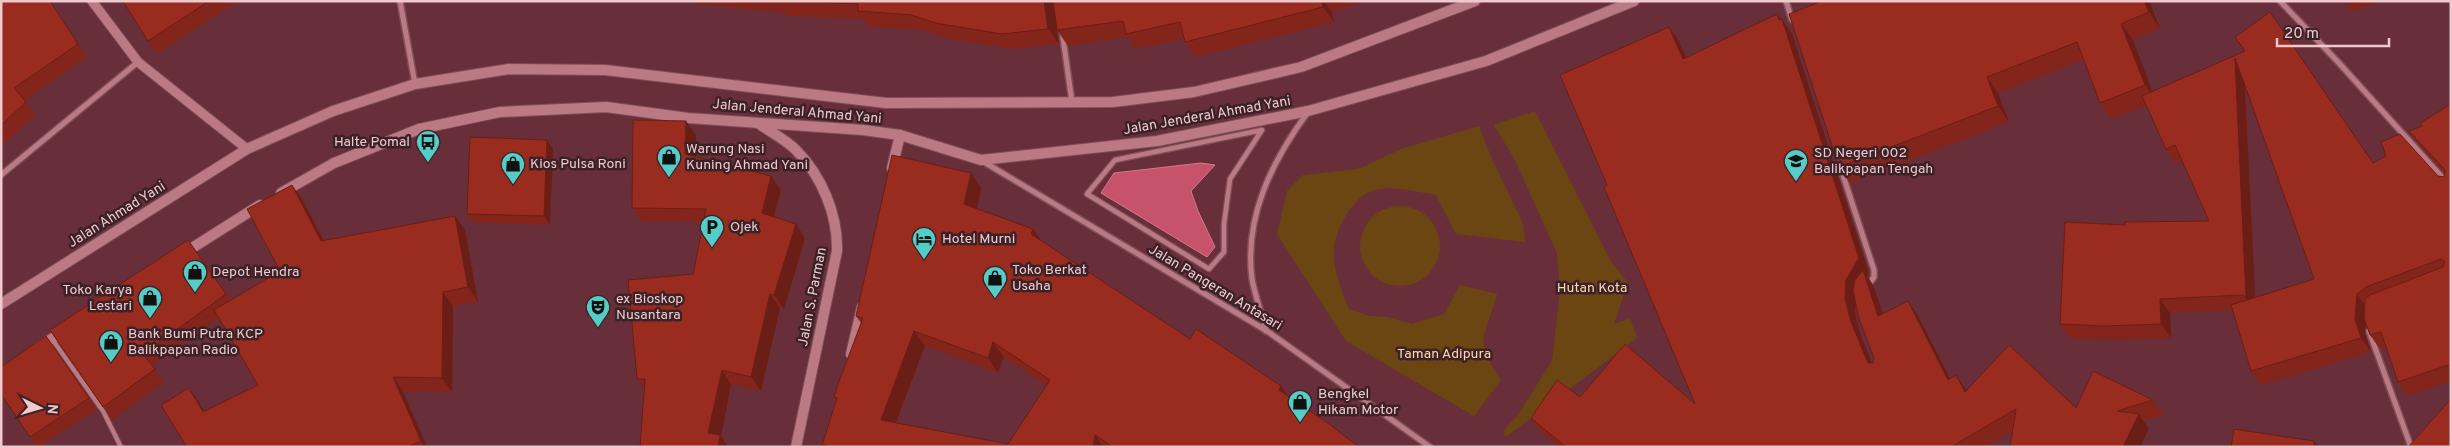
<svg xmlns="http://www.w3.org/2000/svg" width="2452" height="448" font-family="Overpass,sans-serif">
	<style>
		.green { fill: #6c4612 }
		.water { fill: #c6536b; stroke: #d27789 }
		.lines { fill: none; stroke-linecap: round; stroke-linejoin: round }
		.service-casing { stroke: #7e4f58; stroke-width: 6 }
		.pedestrian-casing { stroke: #7e4f58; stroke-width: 7 }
		.minor-casing { stroke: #7e4f58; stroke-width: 8 }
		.tertiary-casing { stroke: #7e4f58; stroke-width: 11 }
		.secondary-casing { stroke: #7e4f58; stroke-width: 12 }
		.service { stroke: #bb7a83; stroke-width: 4 }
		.pedestrian { stroke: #bb7a83; stroke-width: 4.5 }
		.minor { stroke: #bb7a83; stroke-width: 5 }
		.tertiary { stroke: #bb7a83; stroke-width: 9 }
		.secondary { stroke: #bb7a83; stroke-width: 10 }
		.wall { fill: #84251b; fill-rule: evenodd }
		.shaded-wall { fill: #6b1e16 }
		.building { fill: #992b1f; stroke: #6b1e16; fill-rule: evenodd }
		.labels { text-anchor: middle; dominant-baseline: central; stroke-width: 5; stroke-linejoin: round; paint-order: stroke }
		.street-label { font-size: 14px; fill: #eecace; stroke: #3c2226 }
		.poi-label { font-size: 14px; fill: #eecace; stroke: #3c2226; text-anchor: start }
		.park-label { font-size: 14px; fill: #ffd8ad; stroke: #3c2226 }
	</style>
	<rect width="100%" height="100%" fill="#682f3a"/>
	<!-- green -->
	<g class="green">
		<polygon points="1535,111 1610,260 1628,283 1614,324 1630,318 1637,338 1507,436 1504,436 1504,430 1517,416 1552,361 1560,290 1557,253 1515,160 1494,125"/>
		<path d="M1479,126L1491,157L1523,223L1525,242L1456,234L1436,195C1417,192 1394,185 1375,190C1364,192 1354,203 1349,211C1324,248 1334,271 1349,309L1369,316L1388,317L1412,324L1444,314L1460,285L1497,294C1486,336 1472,340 1501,380L1474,416L1346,341L1277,234L1287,191L1303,175L1358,169L1404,148Z"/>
		<circle cx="1400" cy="246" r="40"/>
	</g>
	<!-- water -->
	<polygon class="water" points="1201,163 1215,165 1191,191 1198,211 1215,247 1207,257 1101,193 1114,173"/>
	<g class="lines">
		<!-- service casing -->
		<g class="service-casing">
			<polyline id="service" points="52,339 103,411 121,447"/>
		</g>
		<!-- pedestrian casing -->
		<g class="pedestrian-casing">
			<polygon id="pedestrian" points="1262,130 1230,179 1224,224 1224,252 1209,269 1087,194 1115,160"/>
		</g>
		<!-- minor casing -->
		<g class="minor-casing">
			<g id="minor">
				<polyline points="400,1 415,84"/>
				<polyline points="1786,1 1792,20"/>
				<polyline points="2280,1 2339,63 2451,187"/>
				<polyline points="1062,31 1072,102"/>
				<polyline points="984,162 1267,331 1430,447"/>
				<polyline points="1840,166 1874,270 1874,277 1867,287"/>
				<polyline points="1,175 138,62"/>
				<path d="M1266,331C1262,314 1255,296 1252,279C1244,217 1272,161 1308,112"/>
				<polyline points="2369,331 2411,447"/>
			</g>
		</g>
		<!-- tertiary casing -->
		<g class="tertiary-casing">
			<polyline id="tertiary" points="92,1 138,62 247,149"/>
		</g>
		<!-- secondary casing -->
		<g class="secondary-casing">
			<g id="secondary">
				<path d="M758,123C770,132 785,139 796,150C821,175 838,214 837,251L796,447"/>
				<polyline points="892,168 900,135"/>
				<polyline points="281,193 334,163 419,129 500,112 606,107 688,118 863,130 900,135 981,160 1157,141 1308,111 1486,61 1634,1"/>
				<polyline points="181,255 260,205"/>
				<polyline points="1,304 247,149 333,111 415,84 509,69 605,70 886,103 1113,102 1194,92 1301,67 1475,1"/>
				<polyline points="39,347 67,329"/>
				<polyline points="851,354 862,307"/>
			</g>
		</g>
		<!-- service -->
		<use href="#service" class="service"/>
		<!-- pedestrian -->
		<use href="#pedestrian" class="pedestrian"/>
		<!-- minor -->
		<use href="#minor" class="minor"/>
		<!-- tertiary -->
		<use href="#tertiary" class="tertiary"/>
		<!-- secondary -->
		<use href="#secondary" class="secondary"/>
	</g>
	<!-- wall -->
	<g class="wall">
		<polygon points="1,1 50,1 87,57 25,100 35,115 1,146"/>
		<polygon points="123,1 238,1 157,54"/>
		<polygon points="691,1 1365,1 1332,12 1334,22 1196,57 1185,42 1184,39 1136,49 1128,37 1068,46 1057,30 1053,2 1059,44 1013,49 946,38 923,30 869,27 863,19 787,16 785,13 692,3"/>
		<path d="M1822,1H2149L2160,28L2133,40L2153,92L2245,51L2373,163L2438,176L2444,177V173L2419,145L2409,131L2422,126L2451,104V381L2407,396L2398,382L2386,347L2380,349L2370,335L2366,324L2365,333L2371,352L2261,385L2251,371L2232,310L2170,313L2171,338L2115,340L2069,338L2060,324L2125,225L2209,221L2182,160L2175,163L2166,149L2146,105L2111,119L2100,103L2083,60L1998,93L2009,122L1850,183L1839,167ZM2245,88L2314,279L2255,297Z"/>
		<polygon points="2345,1 2378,1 2352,12"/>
		<path d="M1782,19L1792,34L1869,273L1867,276L1873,285L1883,314L1918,316L1950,378L1966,391L2076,408L2153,400L2163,415L2143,421L2149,429L2013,431L1986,447H1559L1541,432L1531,418L1580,397L1695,404L1607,185L1679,41L1686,58ZM1855,303L1874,358L1873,363H1872L1861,336L1855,314Z"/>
		<polygon points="696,135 695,157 781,190 774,217 796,224 805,238 784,309 780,308 761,391 731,384 721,436 644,389 637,379 693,274 704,222 642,221 632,208"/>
		<polygon points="547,140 553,149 550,225 472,222 467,214"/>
		<path d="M971,173L981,188L977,208L1033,229L1042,242L1190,339L1288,396L1359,447H824L822,445L836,400L834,397L861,323L856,316ZM925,346L998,373L1004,357L1047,386L1008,444L896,423Z"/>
		<polygon points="302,199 324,240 455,216 465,230 478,302 453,306 452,392 403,391 427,447 187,447 189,388 204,411 258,385 219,318 152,366 164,382 112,420 50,330 188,240 231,300 280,271"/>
		<polygon points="46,336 97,409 39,447 36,447 30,437"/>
	</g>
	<!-- shaded-wall -->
	<g class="shaded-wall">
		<polygon points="1044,1 1053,1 1059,44 1048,29"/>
		<polygon points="1322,1 1324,1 1332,12 1334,22 1323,7"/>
		<polygon points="2144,1 2149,1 2160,28 2149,12"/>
		<polygon points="1777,14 1783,23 1782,19 1792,34 1869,273 1867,276 1873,285 1889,331 1856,294 1855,314 1861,336 1878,378 1868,363 1851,322"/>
		<polygon points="2121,24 2133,40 2156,101 2145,85"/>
		<polygon points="1669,27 1679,41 1693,74 1683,59"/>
		<polygon points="2235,58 2244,72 2256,312 2246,298"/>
		<polygon points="1987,77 1998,93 2009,122 1998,106"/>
		<polygon points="686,121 696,135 695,168 685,154"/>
		<polygon points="547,140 553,149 550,225 544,216"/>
		<polygon points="971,173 981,188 975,219 964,204"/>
		<polygon points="771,176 781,190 771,227 762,213"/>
		<polygon points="292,185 302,199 331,255 321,241"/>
		<polygon points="455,216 465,230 478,302 468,287"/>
		<polygon points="796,224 805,238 784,309 774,295"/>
		<polygon points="1033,229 1044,244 1031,234"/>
		<polygon points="443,292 453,306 452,392 442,378"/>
		<polygon points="770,294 780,308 761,391 751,377"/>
		<polygon points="2357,294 2367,308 2365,333 2371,352 2361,338 2355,319"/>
		<polygon points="2160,299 2170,313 2171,338 2161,324"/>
		<polygon points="1908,301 1918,316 1958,394 1948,380"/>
		<polygon points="914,331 925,346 891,435 881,420"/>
		<polygon points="993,342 1004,357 998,373 988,358"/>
		<polygon points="722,370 731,384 721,436 728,447 718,447 708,433"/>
		<polygon points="1956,375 1966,390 1975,406 1965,392"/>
		<polygon points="393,377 403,391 427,447 424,447 421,441"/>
		<polygon points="1281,386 1292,402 1279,390"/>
		<polygon points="189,388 199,402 213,426 203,412"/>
		<polygon points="2139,414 2149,429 2140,447 2123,447"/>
		<polygon points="1095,435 1103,447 1093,447"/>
		<polygon points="2314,441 2319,447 2314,447"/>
	</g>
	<!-- building -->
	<g class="building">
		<polygon points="1,1 50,1 78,44 14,88 26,102 1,125"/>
		<polygon points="123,1 209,1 148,41"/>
		<polygon points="789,1 1044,1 1048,29 1002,34 935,23 912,15 858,11 858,4"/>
		<polygon points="1053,1 1322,1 1323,7 1185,42 1180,22 1126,34 1123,21 1057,30"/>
		<polygon points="1822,1 2144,1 2149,12 2121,24 2145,85 2100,103 2077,42 1987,77 1998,106 1839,167 1789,14"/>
		<polygon points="2345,1 2352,1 2346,4"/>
		<polygon points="2270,12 2373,163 2386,156 2381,142 2400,134 2438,176 2444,177 2445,170 2409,131 2422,126 2420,123 2451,104 2451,364 2398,382 2381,332 2370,335 2364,318 2365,299 2370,295 2443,267 2445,262 2441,259 2366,287 2357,294 2355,319 2361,338 2251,371 2231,305 2314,279 2235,58 2246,298 2243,295 2160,299 2161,324 2105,326 2060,324 2065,222 2125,225 2125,222 2209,221 2175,145 2166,149 2142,96 2245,51 2235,37"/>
		<polygon points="1777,14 1779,20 1782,19 1859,258 1846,280 1845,299 1851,322 1868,363 1873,363 1874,358 1859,319 1853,290 1855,280 1863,270 1878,316 1908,301 1948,380 1956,375 1965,392 2009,345 2076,408 2093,371 2153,400 2117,411 2139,414 2123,447 2010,447 2016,409 1951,447 1566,447 1531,418 1557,380 1580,397 1625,344 1695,404 1604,187 1607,185 1560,75 1669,27 1683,59"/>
		<polygon points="633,120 686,121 685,154 771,176 762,213 796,224 774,295 770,294 751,377 722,370 708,433 720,435 718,447 640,447 645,379 637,379 628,280 693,274 706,209 632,208"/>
		<polygon points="470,137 547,140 544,216 467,214"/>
		<path d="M892,155L971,173L964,204L1033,229L1031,234L1190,339L1196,329L1281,386L1279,390L1329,424L1359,447H1113L1095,435L1093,447H824L825,445H822L837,398L834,397L837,387L863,318L856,316ZM914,331L988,358L993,342L1050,380L1008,444L881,420Z"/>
		<polygon points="292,185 321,241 455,216 468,287 443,292 442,378 393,377 421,441 408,447 187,447 161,405 189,388 203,412 258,385 214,310 280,271 247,209"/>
		<polygon points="188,240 226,294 143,354 155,369 103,407 50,330"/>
		<polygon points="46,336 89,398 30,437 1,394 1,367"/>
		<polygon points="2451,399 2451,447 2408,447"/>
		<polygon points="2234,429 2314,441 2314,447 2231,447"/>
	</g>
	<!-- icons -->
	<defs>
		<g id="bus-pin" transform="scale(1.25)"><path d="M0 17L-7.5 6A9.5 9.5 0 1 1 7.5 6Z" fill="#54cdc7" stroke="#3c2226"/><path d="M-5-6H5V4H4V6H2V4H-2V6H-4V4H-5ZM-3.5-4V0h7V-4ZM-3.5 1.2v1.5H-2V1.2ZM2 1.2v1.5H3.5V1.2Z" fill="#111"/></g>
		<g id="shop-pin" transform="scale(1.25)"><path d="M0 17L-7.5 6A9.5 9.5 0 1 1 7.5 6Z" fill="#54cdc7" stroke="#3c2226"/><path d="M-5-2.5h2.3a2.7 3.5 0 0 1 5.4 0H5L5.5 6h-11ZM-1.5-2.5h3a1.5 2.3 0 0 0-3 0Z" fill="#111"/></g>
		<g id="school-pin" transform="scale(1.25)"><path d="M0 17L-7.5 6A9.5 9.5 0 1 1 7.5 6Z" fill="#54cdc7" stroke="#3c2226"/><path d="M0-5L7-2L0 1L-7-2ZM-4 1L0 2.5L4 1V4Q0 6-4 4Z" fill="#111"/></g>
		<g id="parking-pin" transform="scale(1.25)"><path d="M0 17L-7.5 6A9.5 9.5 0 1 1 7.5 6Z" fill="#54cdc7" stroke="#3c2226"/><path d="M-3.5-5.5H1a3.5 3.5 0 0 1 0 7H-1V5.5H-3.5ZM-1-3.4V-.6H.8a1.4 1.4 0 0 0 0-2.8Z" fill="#111"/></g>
		<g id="hotel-pin" transform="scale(1.25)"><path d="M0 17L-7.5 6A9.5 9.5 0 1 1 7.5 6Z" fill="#54cdc7" stroke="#3c2226"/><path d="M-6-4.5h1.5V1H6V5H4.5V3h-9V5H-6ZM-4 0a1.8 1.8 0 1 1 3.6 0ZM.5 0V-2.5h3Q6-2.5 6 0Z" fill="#111"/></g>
		<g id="theatre-pin" transform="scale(1.25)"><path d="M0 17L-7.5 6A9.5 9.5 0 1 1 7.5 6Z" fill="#54cdc7" stroke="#3c2226"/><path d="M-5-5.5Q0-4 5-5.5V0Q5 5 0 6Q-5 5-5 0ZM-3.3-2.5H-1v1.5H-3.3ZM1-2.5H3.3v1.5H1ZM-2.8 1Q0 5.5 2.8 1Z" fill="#111"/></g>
	</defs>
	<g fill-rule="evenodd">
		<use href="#bus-pin" x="428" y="142"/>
		<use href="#shop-pin" x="669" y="157"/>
		<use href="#school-pin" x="1796" y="161"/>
		<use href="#shop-pin" x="513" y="164"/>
		<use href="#parking-pin" x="712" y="227"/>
		<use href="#hotel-pin" x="924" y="239"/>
		<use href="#shop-pin" x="195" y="272"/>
		<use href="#shop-pin" x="995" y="278"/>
		<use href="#shop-pin" x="150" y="298"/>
		<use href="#theatre-pin" x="598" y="307"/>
		<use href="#shop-pin" x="111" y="342"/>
		<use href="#shop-pin" x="1300" y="402"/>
	</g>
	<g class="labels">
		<!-- street labels -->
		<g class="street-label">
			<text transform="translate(797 112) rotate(5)">Jalan Jenderal Ahmad Yani</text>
			<text transform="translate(1207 116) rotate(-10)">Jalan Jenderal Ahmad Yani</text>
			<text transform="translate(117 215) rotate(-32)">Jalan Ahmad Yani</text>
			<text transform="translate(1215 288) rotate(31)">Jalan Pangeran Antasari</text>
			<text transform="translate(813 297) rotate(-79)">Jalan S. Parman</text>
		</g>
		<!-- poi labels -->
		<g class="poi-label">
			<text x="410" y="142" text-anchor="end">Halte Pomal</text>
			<text x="686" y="149">Warung Nasi<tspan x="686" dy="16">Kuning Ahmad Yani</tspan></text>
			<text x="1814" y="153">SD Negeri 002<tspan x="1814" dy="16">Balikpapan Tengah</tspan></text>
			<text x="530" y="164">Kios Pulsa Roni</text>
			<text x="730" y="227">Ojek</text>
			<text x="942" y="239">Hotel Murni</text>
			<text x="1012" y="270">Toko Berkat<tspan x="1012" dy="16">Usaha</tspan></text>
			<text x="212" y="272">Depot Hendra</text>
			<text x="132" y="290" text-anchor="end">Toko Karya<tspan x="132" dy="16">Lestari</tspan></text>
			<text x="616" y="299">ex Bioskop<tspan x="616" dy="16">Nusantara</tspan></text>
			<text x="128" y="334">Bank Bumi Putra KCP<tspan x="128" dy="16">Balikpapan Radio</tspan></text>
			<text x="1318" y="394">Bengkel<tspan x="1318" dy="16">Hikam Motor</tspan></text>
		</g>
		<!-- park labels -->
		<g class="park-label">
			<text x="1592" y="288">Hutan Kota</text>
			<text x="1444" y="354">Taman Adipura</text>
		</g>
	</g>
	<!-- border -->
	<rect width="2452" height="448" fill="none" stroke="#eecace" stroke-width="5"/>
	<!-- north arrow -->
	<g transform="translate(40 408) rotate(95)" stroke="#3c2226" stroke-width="4" paint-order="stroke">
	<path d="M0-4L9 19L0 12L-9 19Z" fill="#eecace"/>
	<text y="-8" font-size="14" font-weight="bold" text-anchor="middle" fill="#eecace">N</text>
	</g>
	<!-- scale -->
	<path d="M2277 38v8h112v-8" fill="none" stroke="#eecace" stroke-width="2.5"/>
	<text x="2284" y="38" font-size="15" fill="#eecace" stroke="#3c2226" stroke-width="4" paint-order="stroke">20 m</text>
</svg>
